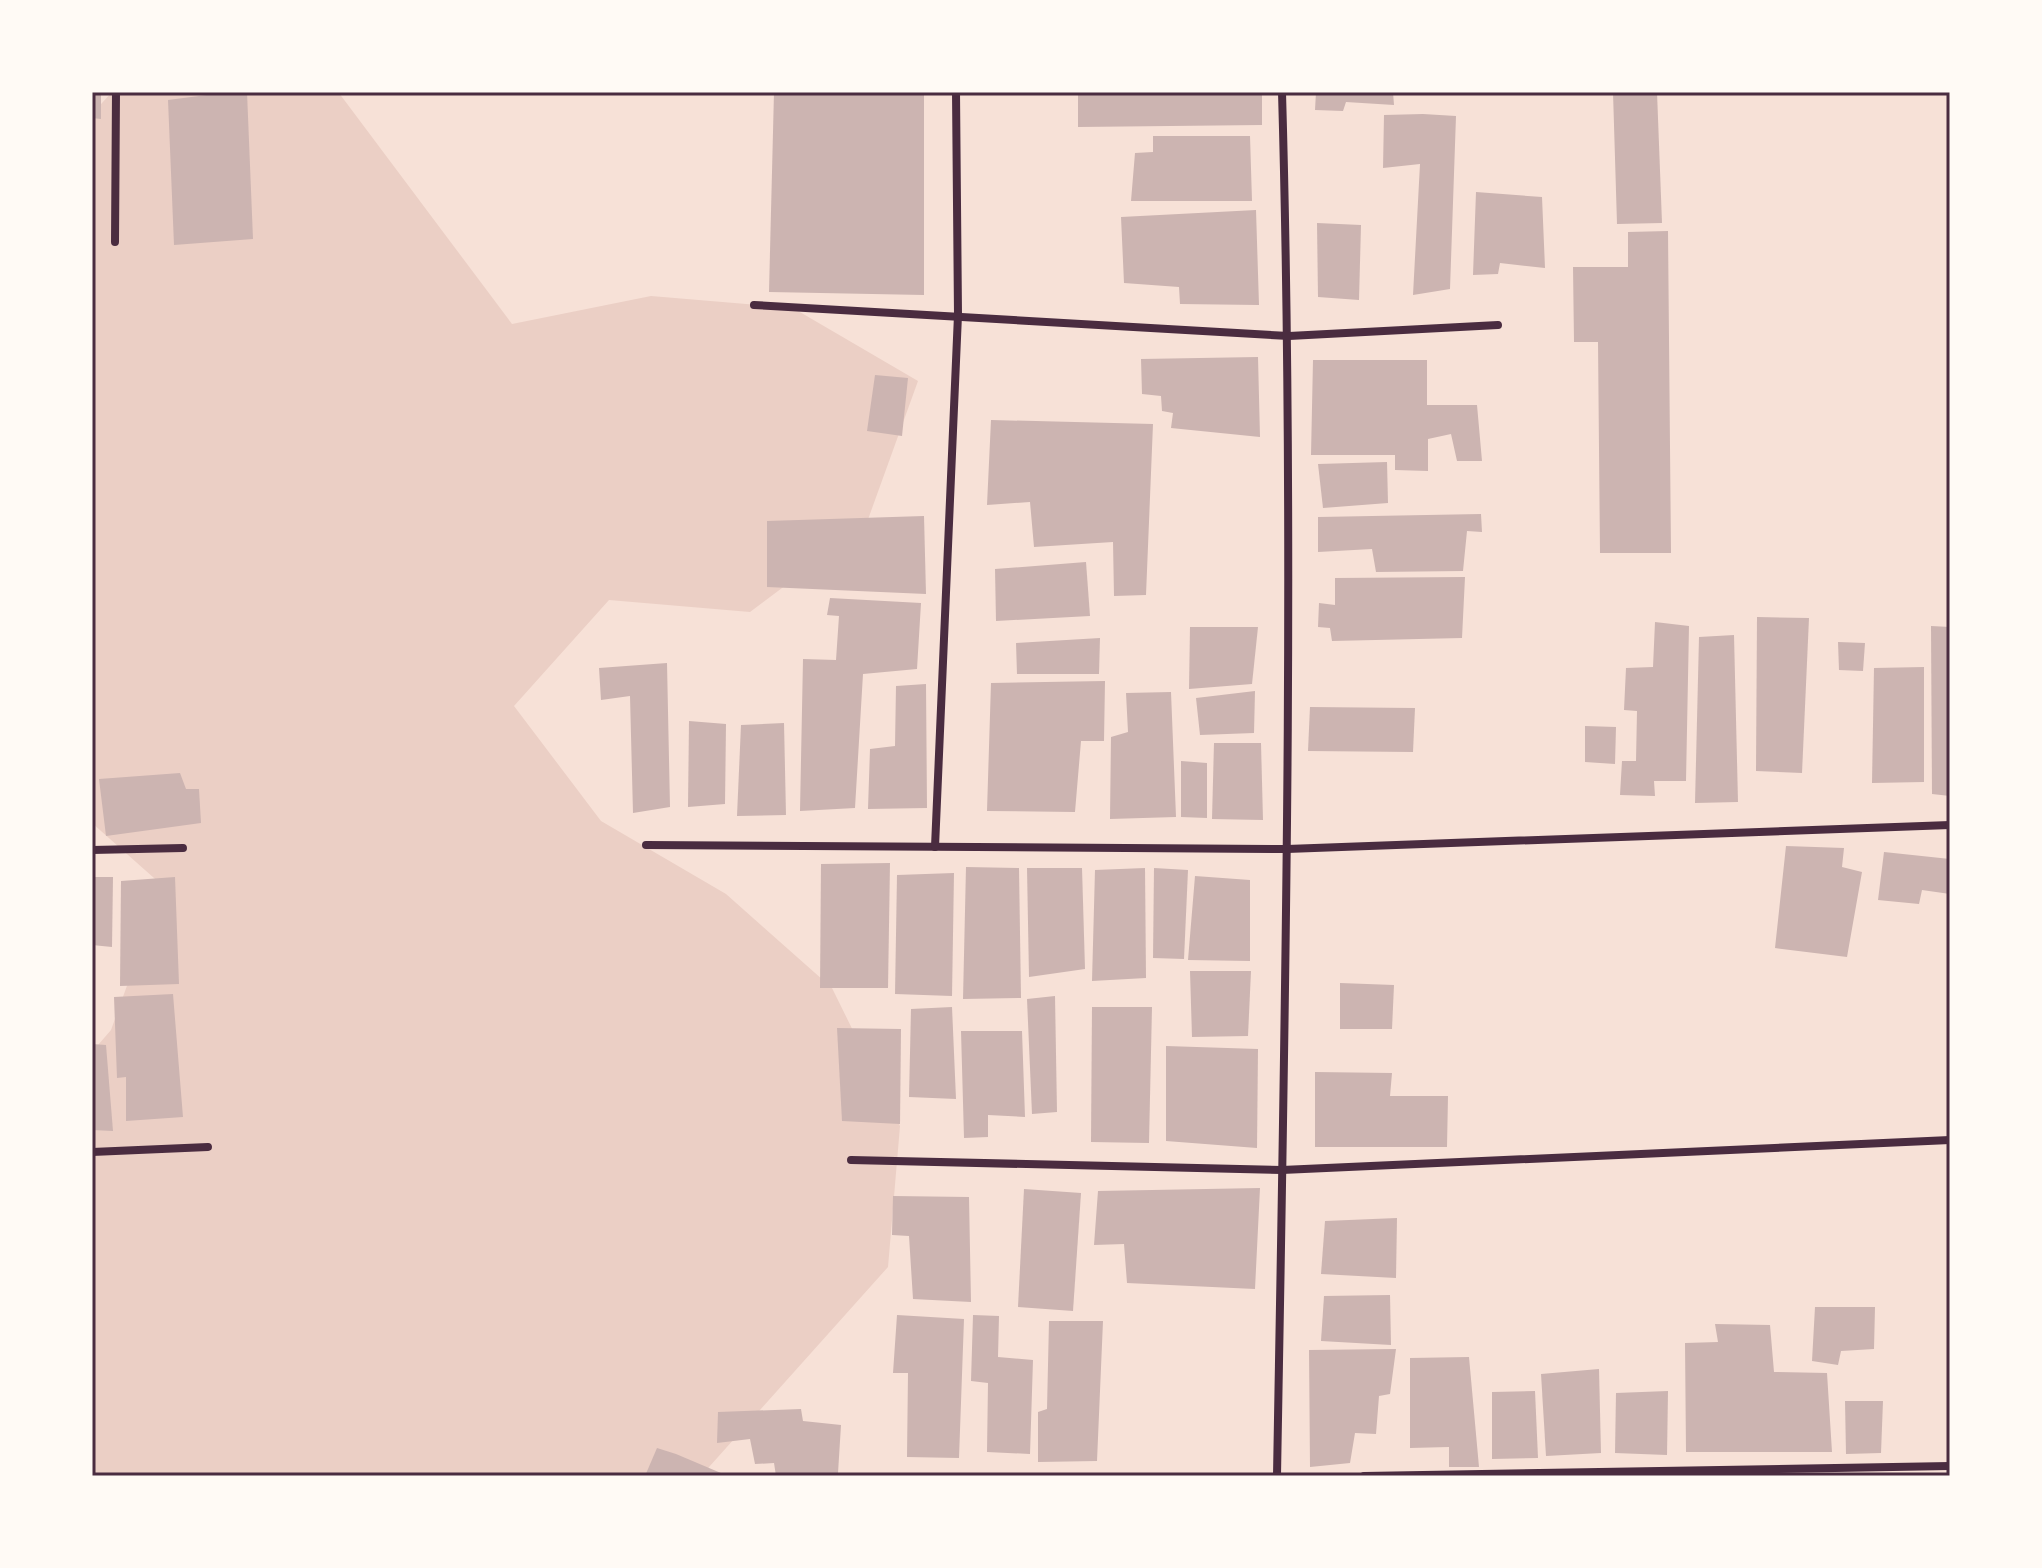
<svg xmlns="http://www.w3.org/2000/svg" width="2042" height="1568" font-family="'Source Serif 4',serif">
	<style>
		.green { fill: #ebcfc5 }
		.building { fill: #ccb4b1 }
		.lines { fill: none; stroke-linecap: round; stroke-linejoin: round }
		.minor { stroke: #4a2c40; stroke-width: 8 }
		.neatline { fill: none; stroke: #4a2c40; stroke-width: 3 }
	</style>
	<rect width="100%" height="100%" fill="#f7e1d7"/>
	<!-- green -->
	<polygon class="green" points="112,92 339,93 512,324 651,296 793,308 918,381 866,525 750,612 609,600 514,706 601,821 726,894 832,988 900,1126 888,1267 701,1476 92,1476 92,1052 111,1030 163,886 92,823 92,114"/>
	<!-- building -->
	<g class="building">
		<polygon points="92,92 101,92 101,119 92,118"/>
		<polygon points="230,92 247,92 253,239 174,245 168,100"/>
		<polygon points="774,92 924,92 924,295 769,292"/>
		<polygon points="1078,92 1262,92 1262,125 1078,127"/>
		<polygon points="1316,92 1393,92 1394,105 1346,102 1343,111 1315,110"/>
		<polygon points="1613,92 1657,92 1662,223 1617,224"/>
		<polygon points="1423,114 1456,116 1450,289 1413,295 1420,164 1383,168 1384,115"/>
		<polygon points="1153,136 1250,136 1252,201 1131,201 1135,153 1153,152"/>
		<polygon points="1476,192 1542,197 1545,268 1500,263 1498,274 1473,275"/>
		<polygon points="1256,210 1259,305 1180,304 1179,287 1124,283 1121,217"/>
		<polygon points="1317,223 1361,225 1359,300 1318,297"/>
		<polygon points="1668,231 1671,553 1600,553 1598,342 1574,342 1573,267 1628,267 1628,232"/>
		<polygon points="1258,357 1260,437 1171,428 1173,413 1162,411 1161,396 1142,394 1141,359"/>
		<polygon points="1313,360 1427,360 1427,405 1477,405 1482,461 1457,461 1451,434 1428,439 1428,471 1395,470 1395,455 1311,455"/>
		<polygon points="875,375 908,378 902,436 867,431"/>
		<polygon points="991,420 1153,424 1146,595 1114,596 1113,542 1034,547 1030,502 987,505"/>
		<polygon points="1387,462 1388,503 1323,508 1318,464"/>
		<polygon points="1481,514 1482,532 1467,531 1463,571 1376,572 1372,549 1318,552 1318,517"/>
		<polygon points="924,516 926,594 767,587 767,521"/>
		<polygon points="1086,562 1090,616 996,621 995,569"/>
		<polygon points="1465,577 1462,638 1332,641 1330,628 1318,627 1319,603 1335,605 1335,578"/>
		<polygon points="830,598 921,603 917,669 863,674 855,808 800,811 803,659 836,660 839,616 827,615"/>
		<polygon points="1757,617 1809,618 1802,773 1756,771"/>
		<polygon points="1655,622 1689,626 1686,781 1654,781 1655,796 1620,795 1622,761 1636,761 1637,711 1624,710 1626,668 1653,667"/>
		<polygon points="1931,626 1950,627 1950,796 1932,794"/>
		<polygon points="1190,627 1258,627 1252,684 1189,689"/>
		<polygon points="1734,635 1738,802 1695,803 1699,637"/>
		<polygon points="1100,638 1099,674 1017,674 1016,643"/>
		<polygon points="1838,642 1865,643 1863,671 1839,670"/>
		<polygon points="667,663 670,807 633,813 630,696 601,700 599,668"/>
		<polygon points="1924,667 1924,782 1872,783 1874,668"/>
		<polygon points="1105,681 1104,741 1081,741 1075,812 987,811 991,683"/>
		<polygon points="926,684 927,808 868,809 870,749 895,746 896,686"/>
		<polygon points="1255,691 1254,733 1200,735 1196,698"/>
		<polygon points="1171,692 1176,817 1110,819 1111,737 1128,732 1126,693"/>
		<polygon points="1310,707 1415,708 1413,752 1308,751"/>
		<polygon points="689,721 726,724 725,804 688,807"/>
		<polygon points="784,723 786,815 737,816 741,725"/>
		<polygon points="1585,726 1616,727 1615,764 1585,762"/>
		<polygon points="1214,743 1261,743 1263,820 1212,819"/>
		<polygon points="1181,761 1207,763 1207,818 1181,817"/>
		<polygon points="180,773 186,789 199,789 201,823 106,836 99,779"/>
		<polygon points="1786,846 1844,848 1842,867 1862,872 1847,957 1775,948"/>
		<polygon points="1884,852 1950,859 1950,894 1922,890 1919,904 1878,900"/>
		<polygon points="890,863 888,988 820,988 821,864"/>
		<polygon points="966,867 1019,868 1021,998 963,999"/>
		<polygon points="1027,868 1082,868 1085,969 1029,977"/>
		<polygon points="1145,868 1146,978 1092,981 1095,870"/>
		<polygon points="1154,868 1188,870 1184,959 1153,958"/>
		<polygon points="954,873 952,996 895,994 897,875"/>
		<polygon points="1195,876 1250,880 1250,961 1188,960"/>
		<polygon points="92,877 113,877 112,947 92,945"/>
		<polygon points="175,877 179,984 120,986 121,881"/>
		<polygon points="1190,971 1251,971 1248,1036 1192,1037"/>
		<polygon points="1340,983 1394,985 1392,1029 1340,1029"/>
		<polygon points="173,994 183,1117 126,1121 126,1077 117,1078 114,997"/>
		<polygon points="1055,996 1057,1112 1032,1114 1027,999"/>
		<polygon points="952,1007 956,1099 909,1097 911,1009"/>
		<polygon points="1092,1007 1152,1007 1149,1143 1091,1142"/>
		<polygon points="837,1028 901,1029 900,1124 842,1121"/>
		<polygon points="961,1031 1022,1031 1025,1117 988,1115 988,1137 964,1138"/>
		<polygon points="92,1044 106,1045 113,1131 92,1130"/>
		<polygon points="1166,1046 1258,1049 1257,1148 1166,1141"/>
		<polygon points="1315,1072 1392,1073 1390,1096 1448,1096 1447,1147 1315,1147"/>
		<polygon points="1260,1188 1255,1289 1127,1283 1124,1244 1094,1245 1098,1191"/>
		<polygon points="1024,1189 1081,1193 1073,1311 1018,1307"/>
		<polygon points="893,1196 969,1197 971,1302 913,1299 909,1236 892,1235"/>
		<polygon points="1397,1218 1396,1278 1321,1274 1325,1221"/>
		<polygon points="1390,1295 1391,1345 1321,1341 1324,1296"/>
		<polygon points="1815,1307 1875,1307 1874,1349 1841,1351 1838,1365 1812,1361"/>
		<polygon points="897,1315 964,1319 959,1458 907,1457 908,1373 893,1373"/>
		<polygon points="973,1315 999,1316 998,1357 1033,1360 1030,1454 987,1452 988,1383 971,1381"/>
		<polygon points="1049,1321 1103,1321 1097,1461 1038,1462 1038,1412 1047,1409"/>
		<polygon points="1715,1324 1770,1325 1774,1372 1827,1373 1832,1452 1686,1452 1685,1343 1718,1342"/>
		<polygon points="1396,1349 1390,1394 1379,1396 1376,1434 1355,1433 1350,1463 1310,1467 1309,1350"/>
		<polygon points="1469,1357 1479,1467 1449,1467 1449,1447 1410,1448 1410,1358"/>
		<polygon points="1599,1369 1601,1453 1546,1456 1541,1374"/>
		<polygon points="1535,1391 1538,1458 1492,1459 1492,1392"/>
		<polygon points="1668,1391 1667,1455 1615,1453 1616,1393"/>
		<polygon points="1845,1401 1883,1401 1881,1453 1846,1454"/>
		<polygon points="801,1409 803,1421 841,1425 838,1473 776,1476 774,1463 755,1464 750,1439 717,1443 718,1412"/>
		<polygon points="657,1448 676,1454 728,1476 645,1476"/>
	</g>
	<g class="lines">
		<!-- minor -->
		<g class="minor">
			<polyline points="115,242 116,92"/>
			<polyline points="754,305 1289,336 1498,325"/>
			<polyline points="646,845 1287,849 1950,825"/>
			<polyline points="935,847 958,315 956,92"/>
			<polyline points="92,850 183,848"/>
			<polyline points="92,1152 208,1147"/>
			<polyline points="851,1160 1282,1170 1950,1140"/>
			<path d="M1277,1476C1285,1015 1295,553 1282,92"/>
			<polyline points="1364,1476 1950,1466"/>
		</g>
	</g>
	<!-- border -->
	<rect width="2042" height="1568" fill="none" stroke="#fffaf5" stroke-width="188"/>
	<rect x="94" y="94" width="1854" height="1380" class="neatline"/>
</svg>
